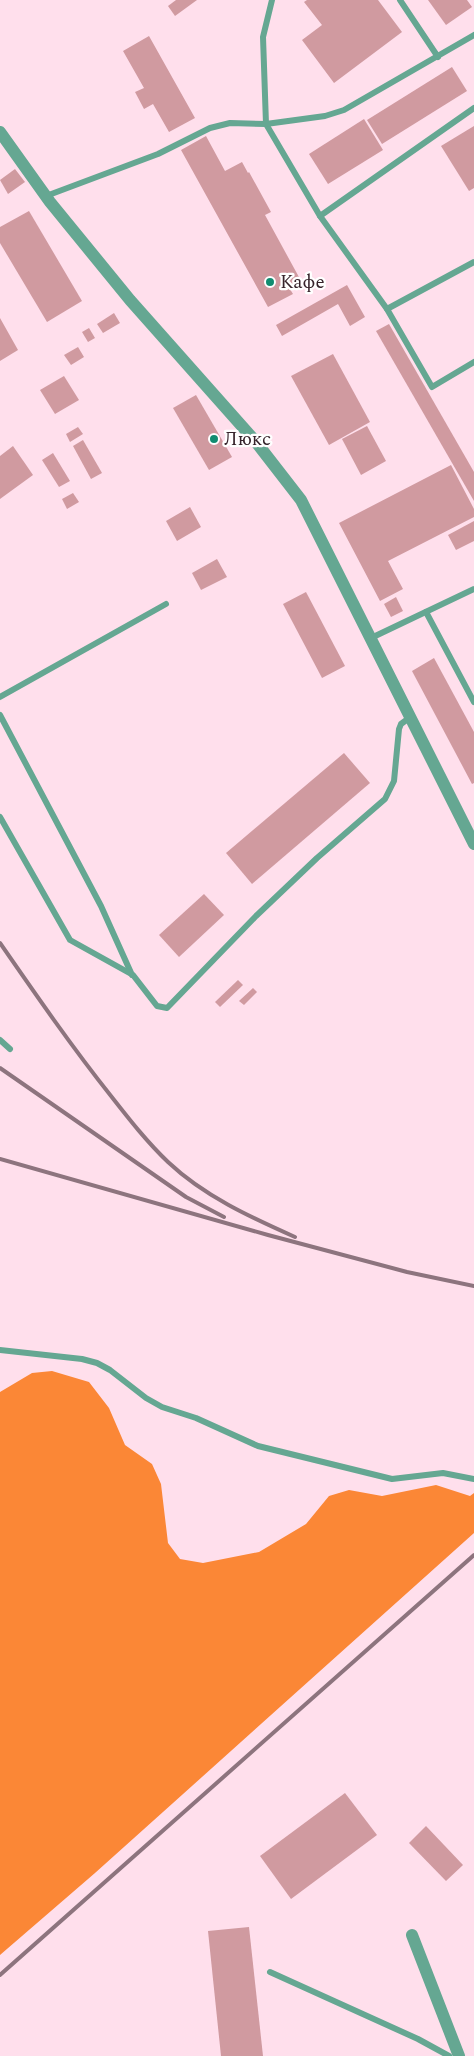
<svg xmlns="http://www.w3.org/2000/svg" width="474" height="2056" font-family="Spectral,serif">
	<style>
		.forest { fill: #fb8736 }
		.building { fill: #d09aa0 }
		.lines { fill: none; stroke-linecap: round; stroke-linejoin: round }
		.lane { stroke: #65a792; stroke-width: 6 }
		.street { stroke: #65a792; stroke-width: 12 }
		.rail { stroke: #8d747e; stroke-width: 4 }
		.poi-dot { fill: #108c70; stroke: #fff; stroke-width: 2 }
		.labels { text-anchor: middle; dominant-baseline: central; stroke-width: 4.5; stroke-linejoin: round; paint-order: stroke }
		.poi-label { font-size: 19px; fill: #36232b; stroke: #fff; text-anchor: start }
	</style>
	<rect width="100%" height="100%" fill="#ffdfec"/>
	<!-- forest -->
	<polygon class="forest" points="52,1371 89,1382 109,1408 125,1445 152,1464 161,1484 168,1543 180,1559 203,1563 259,1552 306,1524 329,1496 349,1490 382,1496 436,1485 470,1496 474,1493 474,1533 95,1873 0,1955 0,1392 32,1373"/>
	<!-- building -->
	<g class="building">
		<polygon points="176,0 197,0 175,16 168,6"/>
		<polygon points="307,0 378,0 402,32 334,83 302,40 322,25 304,2"/>
		<polygon points="428,0 467,0 472,7 446,25"/>
		<polygon points="149,36 195,118 169,132 153,104 144,109 135,92 144,88 123,51"/>
		<polygon points="452,67 467,91 382,144 367,120"/>
		<polygon points="364,119 383,150 328,184 309,154"/>
		<polygon points="474,126 474,188 469,191 441,146"/>
		<polygon points="206,136 225,171 242,162 248,173 249,172 271,212 265,215 300,279 288,286 293,294 268,307 181,150"/>
		<polygon points="15,169 25,182 8,194 0,180"/>
		<polygon points="29,211 82,301 47,322 0,243 0,227"/>
		<polygon points="347,285 365,317 350,326 338,304 282,336 276,325"/>
		<polygon points="114,313 120,323 103,333 97,324"/>
		<polygon points="0,318 18,350 0,361"/>
		<polygon points="389,324 474,472 474,501 376,331"/>
		<polygon points="89,328 95,338 88,342 82,332"/>
		<polygon points="78,347 84,357 71,365 64,355"/>
		<polygon points="333,354 370,422 329,445 291,376"/>
		<polygon points="64,376 79,400 55,414 40,390"/>
		<polygon points="196,395 232,457 209,470 173,408"/>
		<polygon points="367,426 386,461 361,475 342,439"/>
		<polygon points="78,427 83,434 70,442 66,434"/>
		<polygon points="83,440 102,473 91,479 73,446"/>
		<polygon points="13,446 33,475 0,499 0,456"/>
		<polygon points="53,453 70,481 59,487 42,460"/>
		<polygon points="451,465 474,509 474,517 388,561 403,589 380,601 339,523"/>
		<polygon points="73,493 79,502 67,509 62,499"/>
		<polygon points="190,507 201,527 177,541 166,521"/>
		<polygon points="474,521 474,541 456,550 448,535"/>
		<polygon points="217,559 227,577 201,590 192,573"/>
		<polygon points="306,592 345,666 322,678 283,604"/>
		<polygon points="396,597 403,611 391,617 384,604"/>
		<polygon points="434,658 474,732 474,783 472,784 412,671"/>
		<polygon points="344,753 370,783 252,884 226,853"/>
		<polygon points="204,894 224,915 179,957 159,935"/>
		<polygon points="238,980 243,985 220,1007 215,1002"/>
		<polygon points="253,988 257,992 244,1005 239,1001"/>
		<polygon points="345,1793 377,1835 291,1899 260,1856"/>
		<polygon points="426,1826 463,1865 446,1881 409,1843"/>
		<polygon points="249,1927 263,2056 221,2056 208,1931"/>
	</g>
	<g class="lines">
		<!-- lane -->
		<g class="lane">
			<polyline points="272,0 263,37 266,124 320,216 387,309 474,262"/>
			<polyline points="400,0 438,57"/>
			<polyline points="46,196 158,154 210,128 230,123 266,124 325,116 344,110 474,35"/>
			<polyline points="320,216 474,108"/>
			<polyline points="387,309 432,387 474,362"/>
			<polyline points="426,612 474,702"/>
			<polyline points="371,638 474,589"/>
			<polyline points="0,697 166,604"/>
			<polyline points="0,715 101,906 132,975"/>
			<polyline points="0,817 70,940 133,975 157,1006 167,1008 256,916 317,858 385,799 394,781 399,729 401,724 409,718"/>
			<polyline points="0,1040 10,1049"/>
			<polyline points="0,1350 82,1359 97,1363 110,1370 146,1398 162,1407 196,1418 258,1446 392,1479 443,1473 474,1479"/>
			<polyline points="270,1972 418,2039 449,2056"/>
		</g>
		<!-- street -->
		<g class="street">
			<polyline points="0,132 50,202 130,300 256,442 301,500 474,844"/>
			<polyline points="412,1935 459,2056"/>
		</g>
		<!-- rail -->
		<g class="rail">
			<path d="M0,943C36,995 72,1047 111,1096C129,1119 147,1142 168,1162C204,1196 250,1217 295,1237"/>
			<polyline points="0,1068 186,1197 224,1217"/>
			<polyline points="0,1159 268,1235 407,1272 474,1286"/>
			<polyline points="0,1975 474,1555"/>
		</g>
	</g>
	<!-- markers -->
	<g class="poi-dot">
		<circle cx="270" cy="282" r="5"/>
		<circle cx="214" cy="439" r="5"/>
	</g>
	<g class="labels">
		<!-- poi labels -->
		<g class="poi-label">
			<text x="280" y="282">Кафе</text>
			<text x="224" y="439">Люкс</text>
		</g>
	</g>
</svg>
